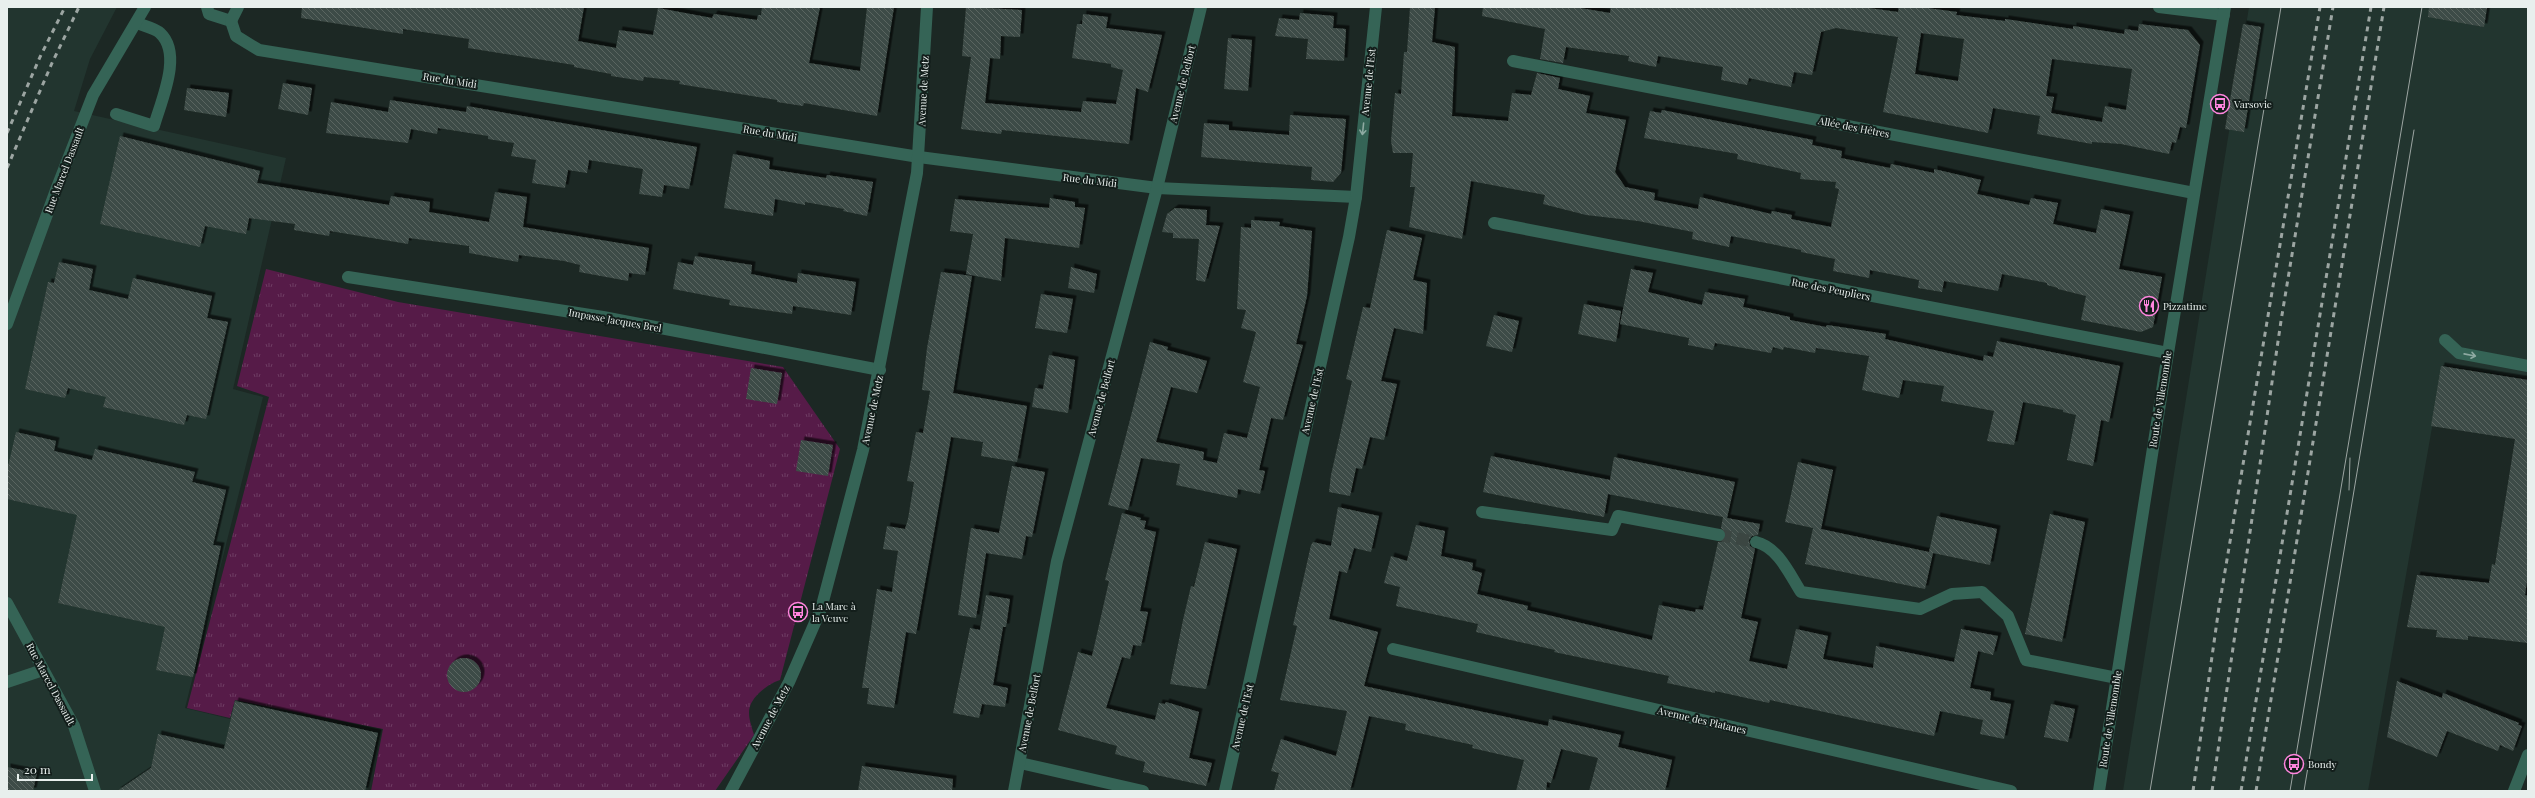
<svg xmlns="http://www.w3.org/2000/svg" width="2535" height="798" font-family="'Playfair Display',serif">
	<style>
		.built { fill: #22352f }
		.grass { fill: url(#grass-tufts) }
		.building { fill: url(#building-back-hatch); fill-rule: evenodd; filter: url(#shadow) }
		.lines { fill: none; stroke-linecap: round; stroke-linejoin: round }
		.minor-tunnel { stroke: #3b4642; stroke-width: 12; stroke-dasharray: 12 6; stroke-linecap: butt }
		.minor { stroke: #356456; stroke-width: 12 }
		.tram { stroke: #9ca5a2; stroke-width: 1 }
		.rail { stroke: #9ca5a2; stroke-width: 3; stroke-dasharray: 5 5; stroke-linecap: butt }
		.oneway { stroke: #8eaaa2 }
		.labels { text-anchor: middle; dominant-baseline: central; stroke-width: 4; stroke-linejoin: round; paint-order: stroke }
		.street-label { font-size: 10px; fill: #e8efed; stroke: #131e1b }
		.poi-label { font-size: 10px; fill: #e8efed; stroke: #131e1b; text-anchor: start }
	</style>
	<defs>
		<pattern id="grass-tufts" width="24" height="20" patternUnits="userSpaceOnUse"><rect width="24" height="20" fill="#561b48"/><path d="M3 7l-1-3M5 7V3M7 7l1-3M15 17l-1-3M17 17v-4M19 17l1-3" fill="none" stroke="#6e3c63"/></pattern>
		<pattern id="building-back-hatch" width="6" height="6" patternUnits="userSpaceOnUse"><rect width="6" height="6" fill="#3e4b46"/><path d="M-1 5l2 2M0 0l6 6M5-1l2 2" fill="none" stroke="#5a6561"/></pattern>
		<filter id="shadow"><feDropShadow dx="3.5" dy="-3.5" stdDeviation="0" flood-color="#0009"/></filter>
	</defs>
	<rect width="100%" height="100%" fill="#1c2824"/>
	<!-- built -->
	<g class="built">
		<polygon points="7,7 117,7 90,59 74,111 286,158 233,389 263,397 185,708 230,719 235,700 378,733 366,791 7,791"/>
		<polygon points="2249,7 2528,7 2528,378 2443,365 2368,791 2123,791"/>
	</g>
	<!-- grass -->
	<path class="grass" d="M266,269L398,302L783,367L840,449L780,680C771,683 766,687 759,693C744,708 749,717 754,735L715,791H371L383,729L235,700L230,718L187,708L269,397L237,386Z"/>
	<!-- building -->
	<g class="building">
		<polygon points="302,7 584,7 578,41 616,48 619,30 653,35 658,8 712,18 714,14 757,20 758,15 761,15 762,7 820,7 809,63 860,71 867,7 894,7 877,116 804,103 803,106 777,102 777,100 679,84 680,81 644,77 643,81 611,76 611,74 574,67 574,65 468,48 469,39 403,29 403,34 301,18"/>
		<polygon points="966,7 1022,10 1020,37 1001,36 1000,59 990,58 985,103 1081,112 1083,101 1116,104 1123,70 1111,67 1111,64 1072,58 1077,24 1082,24 1083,14 1108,17 1106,28 1162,35 1148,92 1136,88 1129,144 1002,130 1001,134 961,129 971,57 962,56"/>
		<polygon points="1410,7 1435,7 1432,42 1455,47 1452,116 1508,121 1512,93 1531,95 1537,73 1560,78 1558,89 1590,96 1586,113 1626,120 1615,172 1625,187 1655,193 1654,200 1698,209 1700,197 1771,214 1772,211 1792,215 1791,219 1831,227 1839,189 1835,188 1836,182 1800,179 1801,173 1737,159 1738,154 1644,138 1650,111 1661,113 1662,110 1813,140 1812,145 1842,151 1841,158 1890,168 1891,164 1934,173 1934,169 1981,180 1977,194 2029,205 2031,198 2058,203 2053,224 2096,233 2101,209 2130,215 2119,269 2162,277 2153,327 2141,332 2081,320 2086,296 2058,289 2058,288 2047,285 2047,283 2002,274 1998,291 1944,281 1942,292 1918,288 1919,280 1870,270 1869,278 1833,271 1835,259 1801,252 1801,250 1731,236 1729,247 1692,239 1693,232 1638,221 1586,215 1543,204 1545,195 1471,181 1462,239 1409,227 1415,187 1410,187 1413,153 1393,153 1391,141 1395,93 1401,94 1404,52 1407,52"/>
		<path d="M1483,7H1574L1610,13L1611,7H1861L1898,12L1899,7H1919L1957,12L1956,15L2005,21V19L2073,29V26L2124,34L2125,29L2138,31L2139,24L2188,30L2200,45L2186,128L2180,127L2176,143L2172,142L2169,154L2121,144L2092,142V144L2037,134L2040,116L1993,108L1988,133L1883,112L1898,37L1836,28L1821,32L1812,75L1794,72L1791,87L1749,78L1747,85L1721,80L1723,67L1658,56L1656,67L1628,61L1629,56L1566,47L1563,63L1540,59L1545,29L1482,16ZM1921,33L1964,39L1958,81L1915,74ZM2052,59L2132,69L2126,110L2105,106L2102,122L2051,113L2054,97L2046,96Z"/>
		<polygon points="2429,7 2487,7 2484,27 2428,17"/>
		<polygon points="1300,13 1334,16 1333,28 1346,29 1344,61 1306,59 1308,39 1275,36 1279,18 1299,20"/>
		<polygon points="2243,24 2261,27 2244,132 2225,129"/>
		<polygon points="1228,38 1252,40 1248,91 1224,89"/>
		<polygon points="283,83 312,88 308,115 278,109"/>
		<polygon points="187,88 229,93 226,117 184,110"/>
		<polygon points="390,100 466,112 467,106 697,147 689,189 664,185 662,197 639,194 643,169 589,160 587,173 568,170 565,188 532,183 536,160 511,156 514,143 488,139 488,136 438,128 437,134 411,129 408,143 326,133 331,102 388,112"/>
		<polygon points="1290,115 1346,119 1341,173 1333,182 1311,180 1312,167 1201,157 1204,123 1229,125 1229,130 1289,135"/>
		<polygon points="120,136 260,171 257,183 389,205 391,196 430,202 429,212 489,222 495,192 527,197 523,227 649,248 645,275 629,273 628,281 579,272 580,265 564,261 519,255 518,262 469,253 469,246 409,238 408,244 330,231 329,236 294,230 295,224 249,218 246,234 205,226 200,247 100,224"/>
		<polygon points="733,154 770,161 769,169 826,178 827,175 873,182 867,216 843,211 844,209 805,202 805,205 775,199 773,216 724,208"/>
		<polygon points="1050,198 1075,202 1075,207 1085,208 1079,248 1005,238 1001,281 966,274 973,234 950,231 955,199 1049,208"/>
		<polygon points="1175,208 1207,210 1206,225 1220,226 1205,282 1196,280 1199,239 1173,238 1173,233 1162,232 1167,214"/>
		<polygon points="1251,220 1280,222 1279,226 1312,231 1307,296 1296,344 1303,345 1283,420 1271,418 1259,470 1265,471 1260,494 1238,489 1237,498 1176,485 1180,464 1141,458 1128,510 1108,505 1150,342 1168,347 1167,350 1207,361 1197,393 1171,387 1156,442 1204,452 1203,460 1217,463 1224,433 1247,438 1260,387 1243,382 1256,332 1241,328 1246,310 1237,309 1241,227 1251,228"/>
		<polygon points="1387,230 1422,238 1413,280 1427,283 1423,334 1394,328 1381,381 1397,384 1384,440 1370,437 1362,469 1356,468 1350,496 1329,492 1331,475 1352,381 1346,379 1352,354 1363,307 1370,308"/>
		<polygon points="695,256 752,265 751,274 797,283 798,273 856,282 851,315 793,306 792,314 729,305 730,300 673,289 678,262 693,265"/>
		<polygon points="59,262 93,269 89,290 128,299 133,278 212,296 207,318 228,322 206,419 187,415 184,425 103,407 106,397 68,388 65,398 25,389 48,282 54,283"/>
		<polygon points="1071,267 1097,274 1094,293 1068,288"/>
		<polygon points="1631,269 1653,273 1648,292 1702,305 1705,292 1745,299 1743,307 1790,317 1790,320 1826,327 1827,325 1886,334 1885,339 1983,361 1984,355 1993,357 1997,341 2120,366 2109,422 2101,420 2093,466 2067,460 2076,415 2063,412 2063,410 2023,402 2014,445 1987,441 1994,411 1941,401 1944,386 1903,380 1899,398 1862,390 1869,356 1816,348 1815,353 1784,347 1783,350 1773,347 1771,353 1715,343 1713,350 1688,345 1689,338 1620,324"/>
		<polygon points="941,272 972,276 953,393 1027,406 1017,462 981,456 983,442 951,437 916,634 906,632 894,708 867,704 869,688 862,688 877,589 892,592 898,551 883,549 887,526 905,529 908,519 914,482 907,481 916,432 923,433 930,391 922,390 927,348"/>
		<polygon points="1041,294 1073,299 1067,333 1035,328"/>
		<polygon points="1584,304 1621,311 1616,342 1578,334"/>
		<polygon points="1494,315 1519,321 1512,352 1486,346"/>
		<polygon points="1049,355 1075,360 1068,413 1032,407 1035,388 1043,389"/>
		<polygon points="2441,366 2528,380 2528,574 2525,595 2528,596 2528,643 2468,636 2468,640 2436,637 2437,630 2407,627 2417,575 2489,583 2492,564 2495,565 2515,439 2431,426"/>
		<polygon points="751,368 782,373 777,404 746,399"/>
		<polygon points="16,432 56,441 54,451 92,460 95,449 195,472 192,482 226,490 213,545 221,546 193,677 156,670 165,627 58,603 77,515 7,499 7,471"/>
		<polygon points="801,440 833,445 828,476 796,471"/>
		<polygon points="1491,456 1610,480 1614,457 1735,482 1727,518 1760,524 1758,535 1752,536 1749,540 1750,546 1755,549 1741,618 1758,622 1749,661 1787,669 1796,629 1828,636 1823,659 1873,668 1876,646 1954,662 1961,629 1998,636 1993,655 1978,651 1970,688 1991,692 1990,700 2011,704 2004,739 1980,734 1983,720 1940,711 1934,736 1770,700 1769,703 1715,691 1715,693 1667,683 1669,676 1554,652 1555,650 1476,632 1478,624 1396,606 1400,587 1384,583 1391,556 1407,561 1416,525 1445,531 1441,556 1473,563 1472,570 1482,573 1477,594 1528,606 1527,610 1652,640 1659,605 1695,612 1696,609 1703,610 1718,542 1722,542 1726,537 1726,532 1721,528 1723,517 1608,494 1604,517 1483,492"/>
		<polygon points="1798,462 1833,470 1821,529 1929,552 1937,516 1997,529 1990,565 1933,553 1925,589 1805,564 1813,528 1785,522"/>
		<polygon points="1012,466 1045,472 1032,537 1026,536 1022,559 986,553 976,618 958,615 971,528 999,533"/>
		<polygon points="1338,507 1379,516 1371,552 1354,548 1347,573 1339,571 1329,619 1378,632 1364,686 1548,726 1549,719 1621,735 1618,747 1672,760 1665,791 1589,791 1598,758 1561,749 1551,783 1547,782 1546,791 1516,791 1524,760 1472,748 1473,745 1405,730 1406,724 1369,716 1350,791 1274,791 1279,773 1271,771 1281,739 1336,756 1347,711 1280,700 1297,626 1293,625 1311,545 1313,542 1331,546"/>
		<polygon points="1122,513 1141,518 1140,520 1146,521 1144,529 1156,532 1140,611 1148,612 1141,646 1133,645 1130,659 1122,657 1106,708 1155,720 1159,703 1165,704 1166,702 1199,712 1189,758 1212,763 1206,786 1143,772 1145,762 1115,754 1117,746 1058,730 1078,652 1092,656 1109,581 1105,580"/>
		<polygon points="2050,514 2085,522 2062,642 2025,634"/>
		<polygon points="1205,542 1237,549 1206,689 1170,684 1183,620 1191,586 1194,587"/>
		<polygon points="986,595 1010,599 1006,627 1003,627 993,685 1008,688 1005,707 982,704 979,718 953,713 970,628 980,630"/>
		<circle cx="464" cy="675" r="17"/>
		<polygon points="2397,681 2442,698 2443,693 2519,723 2518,725 2522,726 2513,751 2500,745 2498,751 2447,731 2437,757 2387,737"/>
		<polygon points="235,701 378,733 365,791 117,791 151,768 158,734 224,749"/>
		<polygon points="2051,704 2075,709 2068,742 2044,737"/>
		<polygon points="862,766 953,779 952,791 858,791"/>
		<polygon points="7,767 37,773 33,791 7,791"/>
	</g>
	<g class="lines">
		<!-- minor-tunnel -->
		<polyline class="minor-tunnel" points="1719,535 1756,542"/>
		<!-- minor -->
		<g class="minor">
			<polyline points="207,7 209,14 231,21"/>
			<polyline points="2159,7 2224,15"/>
			<polyline points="231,21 236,36 259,50 919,157 1157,188 1356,197"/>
			<polyline points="231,21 238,7"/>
			<polyline points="1513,61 2194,193"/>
			<path d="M116,114L154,126C161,101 183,54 160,33C155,28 144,26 137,23"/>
			<polyline points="1494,223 2168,353"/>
			<polyline points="348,277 603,317 880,370"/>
			<polyline points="7,324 56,190 93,95 145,7"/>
			<polyline points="2445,340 2459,353 2528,366"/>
			<polyline points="1482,512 1612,530 1618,516 1719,535"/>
			<path d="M1756,542C1778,547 1790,575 1801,592L1920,609L1952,594L1982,592L2008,616L2026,660L2117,678"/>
			<polyline points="7,603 74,726 95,791"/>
			<polyline points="1393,649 2011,791"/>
			<polyline points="7,682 43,670"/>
			<polyline points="1020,763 1143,791"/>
			<polyline points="731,791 789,682 821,609 863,450 917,173 927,7"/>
			<polyline points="1014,791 1057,561 1157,188 1201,7"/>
			<polyline points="1225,791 1349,237 1356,197 1376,7"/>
			<polyline points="2099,791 2168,353 2225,7"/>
			<polyline points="2514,791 2528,755"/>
		</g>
		<!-- tram -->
		<g class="tram">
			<polyline points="2349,490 2350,458"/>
			<polyline points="2150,791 2281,7"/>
			<polyline points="2290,791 2422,7"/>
			<polyline points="2304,791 2414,130"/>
		</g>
		<!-- rail -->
		<g class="rail">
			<polyline points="7,133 40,57 65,7"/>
			<polyline points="7,168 52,63 79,7"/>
			<polyline points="2193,791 2219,607 2320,7"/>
			<polyline points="2212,791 2281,321 2333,7"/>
			<polyline points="2241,791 2371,7"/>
			<polyline points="2256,791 2384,7"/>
		</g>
	</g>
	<!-- one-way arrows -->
	<defs><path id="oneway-shaft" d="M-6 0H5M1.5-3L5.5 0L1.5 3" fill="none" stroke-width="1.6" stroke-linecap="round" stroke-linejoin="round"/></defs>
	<g class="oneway">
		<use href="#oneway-shaft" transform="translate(1363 129) rotate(96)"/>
		<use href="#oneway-shaft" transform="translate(2470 355) rotate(11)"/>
	</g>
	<!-- icons -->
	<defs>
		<g id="bus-ring" transform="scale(1)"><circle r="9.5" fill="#131e1b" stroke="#ff85de" stroke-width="1.5"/><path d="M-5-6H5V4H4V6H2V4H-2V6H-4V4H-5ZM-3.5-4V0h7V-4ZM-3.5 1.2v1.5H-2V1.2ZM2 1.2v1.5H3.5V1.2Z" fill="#ff85de"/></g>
		<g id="restaurant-ring" transform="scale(1)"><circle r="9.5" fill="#131e1b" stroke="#ff85de" stroke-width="1.5"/><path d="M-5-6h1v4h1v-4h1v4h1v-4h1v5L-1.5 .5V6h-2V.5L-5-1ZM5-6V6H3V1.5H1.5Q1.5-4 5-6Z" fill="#ff85de"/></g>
	</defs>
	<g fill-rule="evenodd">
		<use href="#bus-ring" x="2220" y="104"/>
		<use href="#restaurant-ring" x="2149" y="306"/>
		<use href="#bus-ring" x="798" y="612"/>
		<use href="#bus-ring" x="2294" y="764"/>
	</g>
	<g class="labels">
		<!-- street labels -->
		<g class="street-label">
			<text transform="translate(450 80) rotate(9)">Rue du Midi</text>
			<text transform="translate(1368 82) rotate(-84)">Avenue de l'Est</text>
			<text transform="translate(1182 84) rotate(-76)">Avenue de Belfort</text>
			<text transform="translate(923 91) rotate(-87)">Avenue de Metz</text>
			<text transform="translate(1854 127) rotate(11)">Allée des Hêtres</text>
			<text transform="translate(770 133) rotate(10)">Rue du Midi</text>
			<text transform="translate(64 170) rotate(-69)">Rue Marcel Dassault</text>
			<text transform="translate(1090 180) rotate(7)">Rue du Midi</text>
			<text transform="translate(1831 289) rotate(11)">Rue des Peupliers</text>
			<text transform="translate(615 320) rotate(10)">Impasse Jacques Brel</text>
			<text transform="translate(1101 398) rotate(-75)">Avenue de Belfort</text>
			<text transform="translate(2160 399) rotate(-81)">Route de Villemomble</text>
			<text transform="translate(1312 401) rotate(-77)">Avenue de l'Est</text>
			<text transform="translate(872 410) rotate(-78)">Avenue de Metz</text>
			<text transform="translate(51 684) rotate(62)">Rue Marcel Dassault</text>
			<text transform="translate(1029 713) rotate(-79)">Avenue de Belfort</text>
			<text transform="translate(770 717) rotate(-62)">Avenue de Metz</text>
			<text transform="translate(1242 717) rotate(-77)">Avenue de l'Est</text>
			<text transform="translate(2110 719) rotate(-81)">Route de Villemomble</text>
			<text transform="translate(1702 720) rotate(13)">Avenue des Platanes</text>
		</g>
		<!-- poi labels -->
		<g class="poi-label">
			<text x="2234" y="104">Varsovie</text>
			<text x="2163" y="306">Pizzatime</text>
			<text x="812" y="606">La Mare à<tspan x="812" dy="12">la Veuve</tspan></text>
			<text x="2308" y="764">Bondy</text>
		</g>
	</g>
	<!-- border -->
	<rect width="2535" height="798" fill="none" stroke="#e8efed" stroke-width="16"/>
	<!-- scale -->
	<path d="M18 774v6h74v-6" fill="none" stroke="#e8efed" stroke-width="2"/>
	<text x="24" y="774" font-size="12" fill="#e8efed" stroke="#131e1b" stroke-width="3" paint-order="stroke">20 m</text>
</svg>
